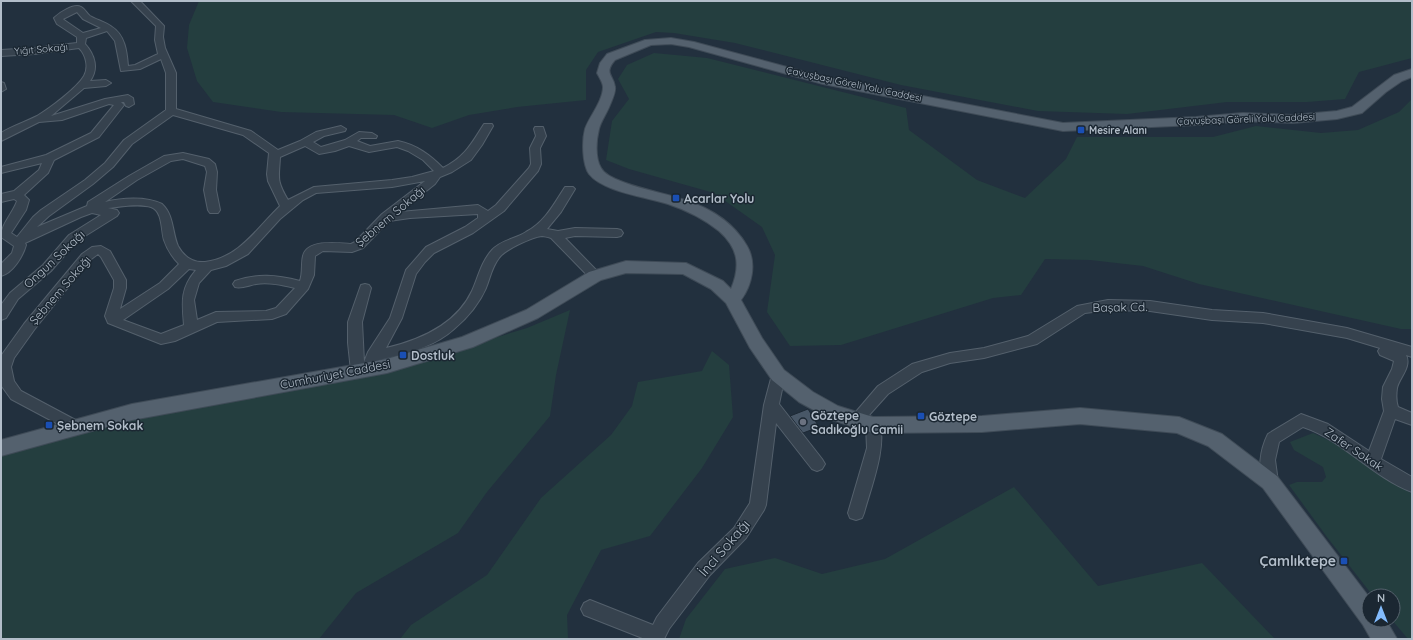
<svg xmlns="http://www.w3.org/2000/svg" width="1413" height="640" font-family="Quicksand,sans-serif">
	<style>
		.green { fill: #243e3f }
		.building { fill: #485767; stroke: #1d2935 }
		.lines { fill: none; stroke-linecap: round; stroke-linejoin: round }
		.minor-casing { stroke: #54606c; stroke-width: 2 }
		.major-casing { stroke: #3f4b57; stroke-width: 2 }
		.minor { fill: #36424e; fill-rule: evenodd }
		.major { fill: #54616e; fill-rule: evenodd }
		.transit-dot { fill: #1a4fb4; stroke: #1b2732; stroke-width: 1.5 }
		.worship-dot { fill: #6b7280; stroke: #1b2732; stroke-width: 1.5 }
		.labels { text-anchor: middle; dominant-baseline: central; stroke-width: 3; stroke-linejoin: round; paint-order: stroke }
		.far-street-label { font-size: 10px; fill: #b2bdc9; stroke: #1b2732 }
		.far-poi-label { font-size: 10px; font-weight: bold; fill: #b2bdc9; stroke: #1b2732; text-anchor: start }
		.poi-label { font-size: 12px; font-weight: bold; fill: #b2bdc9; stroke: #1b2732; text-anchor: start }
		.street-label { font-size: 12px; fill: #b2bdc9; stroke: #1b2732 }
		.near-street-label { font-size: 14px; fill: #b2bdc9; stroke: #1b2732 }
		.near-poi-label { font-size: 14px; font-weight: bold; fill: #b2bdc9; stroke: #1b2732; text-anchor: end }
	</style>
	<rect width="100%" height="100%" fill="#22303e"/>
	<!-- green -->
	<g class="green">
		<polygon points="199,1 1412,1 1412,58 1359,72 1345,99 1307,102 1227,102 1127,114 1038,111 901,85 735,43 674,33 656,32 598,52 586,70 586,100 517,107 469,115 432,128 394,115 281,112 213,102 197,81 187,48 189,25"/>
		<polygon points="654,53 707,58 906,108 909,130 977,180 1025,198 1066,159 1077,137 1213,137 1256,126 1321,133 1358,130 1399,112 1412,99 1412,329 1401,329 1199,284 1143,266 1090,260 1045,259 1021,295 993,298 841,345 790,346 767,312 775,255 762,227 714,193 629,169 606,160 612,121 629,99 618,79 627,65"/>
		<polygon points="570,310 556,375 550,416 487,492 458,533 356,593 319,639 1,639 1,451 136,414 436,356 527,328"/>
		<polygon points="712,351 729,365 733,417 702,468 650,536 601,550 567,615 568,639 400,639 411,625 487,575 541,498 611,435 632,406 638,382 702,371"/>
		<polygon points="1313,433 1332,442 1412,494 1412,639 1408,639 1392,620 1393,620 1393,596 1373,596 1327,537 1289,485 1297,482 1322,482 1326,477 1323,467 1294,450 1290,442"/>
		<polygon points="1014,487 1098,586 1202,563 1275,639 679,639 686,619 725,569 775,558 822,574 885,559"/>
	</g>
	<!-- building -->
	<polygon class="building" points="808,409 819,427 803,433 790,416"/>
	<g class="lines">
		<!-- minor casing -->
		<g class="minor-casing">
			<g id="minor">
				<path d="M131,1H140L164,26L163,37L165,48L176,73V109L251,131L278,150L300,141L316,132L341,126L346,129L345,131L324,136L313,142L321,147L345,140L359,132L372,133L377,136L376,138H361L357,141L370,146L398,141C417,145 430,155 443,168C466,156 471,144 484,124H492L493,126L482,145L471,160L452,172L440,177L435,184L400,212L478,205L488,211L496,205L529,168L531,164L530,148L536,136L534,129L535,127H543L546,136L540,148L541,164L538,171L504,211L473,233L434,253L425,262L416,274L402,318L386,348C420,340 456,325 472,291C478,278 481,262 492,250C501,240 515,239 526,232C545,222 554,204 565,187H573L575,189L561,212L547,229L558,231L575,228L617,229L621,230L623,233L621,236L617,237L575,236L565,238L599,273L601,276L599,279L595,280L591,279L551,238C548,237 544,236 542,236C532,237 504,250 499,258C492,267 490,278 486,288C479,304 467,318 454,329C433,348 406,353 379,360L372,373L367,374L364,373L358,376L353,375L351,371L348,343V322L361,285L365,284L369,285L371,288L362,322L364,362L368,352L390,318L406,270L426,247L465,227L478,218V214L410,218L389,221L363,248L352,252L323,251L315,256L314,275L308,289L286,314L272,319L217,322L175,341L161,344L108,323L105,316L114,288V280L101,257L98,254L90,260L34,330L14,358L11,367L14,381L21,391L83,424L85,428L83,432L78,434L73,432L11,399L1,385V356L24,324L82,254L92,247L101,246L110,251L126,280V288L120,309L160,283L179,264C172,257 167,249 164,240C161,231 163,211 151,207C138,203 120,207 108,208L117,210L119,213L117,216L77,241L51,271L18,299L6,318L1,320V305L10,293L43,265L69,235L101,215L92,213L81,217L25,243L26,245C23,256 13,273 1,276V264L12,253L14,246L1,237C1,224 13,213 17,201L14,199L1,202V194L14,191L39,170L42,163L1,173V167L46,155L91,133L114,105L109,104L62,120L39,122L1,141V133C12,126 25,122 37,116C49,109 77,88 84,76C89,67 86,55 79,48L34,54L1,56V50L34,48L77,43V37L57,24L54,18C59,13 74,3 81,7C85,9 87,14 90,16C97,20 106,22 112,27C125,35 127,52 128,66L135,65L158,54L155,40L156,26ZM77,12L83,19L101,28L83,33L64,20L63,19ZM107,31L115,41L121,71L140,69L161,59L166,73V110L124,140L105,163L85,180L41,210L33,217L17,237L11,233L26,210L29,200L24,195L48,173L54,160L99,137L124,105L121,102H124L126,106L129,107L134,104L133,98L128,95L105,99L51,116L84,88L106,86L111,83L106,80L90,81C99,69 95,55 85,44L86,38ZM173,115L243,135L269,153L267,174L268,181L280,206C257,228 239,258 205,262C193,263 184,257 178,246C172,232 174,215 162,204C146,196 121,198 105,202L137,180L171,161L183,159L205,166L207,172L204,190L208,210L210,213H218L220,210L216,190L217,172L215,164L209,159L183,153L164,156L129,176L88,202L87,206L37,227L49,216L93,184L113,167L132,144ZM305,146L319,154L335,151L349,146L369,152L397,147L408,151L423,160L434,171L412,177L392,180L314,187L288,200C276,180 279,178 280,157ZM425,181L382,214L355,242L351,244C338,243 307,239 303,256C301,264 303,272 300,281C277,275 257,273 235,281L233,284L235,287C242,289 249,285 256,284C269,282 282,285 295,288L276,308L266,311L216,312L197,320L194,300L199,283L211,270L226,266L248,254L280,219L303,200L316,193L392,187ZM189,269L196,270C180,289 182,302 184,325L161,334L123,320L168,289Z"/>
				<polygon points="1,82 4,83 6,89 1,92"/>
				<path d="M1108,300L1150,301L1212,310L1263,313L1347,328L1412,347V357L1406,355C1412,367 1399,378 1397,388C1396,395 1396,401 1398,407L1412,413V425L1395,419L1381,459L1412,477V492C1372,477 1343,440 1303,427L1279,442L1275,460L1278,482L1275,487L1270,489L1265,487C1257,470 1260,450 1268,434L1301,414L1328,424L1369,451L1384,411L1382,399L1383,387L1392,369L1394,361L1380,355L1378,351L1380,348L1347,338L1263,323L1212,320L1150,311L1108,310L1085,313L1037,344L984,358L950,363L922,372L888,394L861,424L856,426L851,424L849,420L878,386L912,364L950,353L984,348L1028,336L1077,306Z"/>
				<polygon points="778,370 783,371 785,375 779,404 822,459 825,464 822,469 817,471 812,469 776,423 766,505 764,510 746,538 710,575 669,629 664,639 645,639 584,615 581,609 584,603 590,600 653,625 657,617 698,563 734,528 750,503 764,405 773,371"/>
				<path d="M873,419L878,421C889,442 870,490 864,513L862,518L856,520L850,518L848,513L867,448L866,425L868,421Z"/>
			</g>
		</g>
		<!-- major casing -->
		<g class="major-casing">
			<path id="major" d="M671,38L694,42L824,77L1063,123L1196,117L1243,113L1293,115L1337,111L1352,107L1394,75L1412,69V77L1402,81L1386,92L1362,113L1337,119L1293,123L1243,121L1196,125L1063,131L823,84L689,47L671,44L651,45L615,60C603,74 614,75 615,87C616,92 612,100 610,105C607,113 601,121 599,129C596,141 595,158 601,168C609,184 667,193 685,200C710,208 734,223 747,246C757,263 752,285 741,300L762,338L784,370L813,392L838,406L873,417L982,416L1080,408L1179,417L1222,434L1277,476L1369,597V620H1386L1397,639H1371L1363,625L1263,488L1208,446L1177,433L1080,424L982,432L873,433L832,420L799,402L772,380L750,348L726,303L711,289L683,274L626,273L601,280L538,318L473,347L387,373L132,420L1,456V440L132,404L387,359L462,337L526,310L589,272L626,261L686,263L723,281L731,289C741,265 738,248 719,231C704,219 686,210 668,204C647,197 603,192 589,174C582,164 582,140 585,129C589,117 603,101 603,87C603,83 599,77 597,73L600,63L607,54L645,40Z"/>
		</g>
		<!-- minor -->
		<use href="#minor" class="minor"/>
		<!-- major -->
		<use href="#major" class="major"/>
	</g>
	<!-- markers -->
	<g class="transit-dot">
		<rect x="1077" y="126" width="8" height="8" rx="2"/>
		<rect x="672" y="194" width="8" height="8" rx="2"/>
		<rect x="399" y="351" width="8" height="8" rx="2"/>
		<rect x="917" y="412" width="8" height="8" rx="2"/>
		<rect x="45" y="421" width="8" height="8" rx="2"/>
		<rect x="1340" y="557" width="8" height="8" rx="2"/>
	</g>
	<circle class="worship-dot" cx="803" cy="422" r="4"/>
	<g class="labels">
		<!-- far-street labels -->
		<g class="far-street-label">
			<text transform="translate(41 49) rotate(-5)">Yığıt Sokağı</text>
			<text transform="translate(854 84) rotate(12)">Çavuşbaşı Göreli Yolu Caddesi</text>
			<text transform="translate(1246 119) rotate(-2)">Çavuşbaşı Göreli Yolu Caddesi</text>
		</g>
		<!-- far-poi labels -->
		<g class="far-poi-label">
			<text x="1089" y="130">Mesire Alanı</text>
		</g>
		<!-- poi labels -->
		<g class="poi-label">
			<text x="684" y="198">Acarlar Yolu</text>
			<text x="411" y="355">Dostluk</text>
			<text x="811" y="415">Göztepe<tspan x="811" dy="14">Sadıkoğlu Camii</tspan></text>
			<text x="929" y="416">Göztepe</text>
			<text x="57" y="425">Şebnem Sokak</text>
		</g>
		<!-- street labels -->
		<g class="street-label">
			<text transform="translate(390 216) rotate(-40)">Şebnem Sokağı</text>
			<text transform="translate(54 259) rotate(-43)">Ongun Sokağı</text>
			<text transform="translate(60 290) rotate(-49)">Şebnem Sokağı</text>
			<text transform="translate(1120 307) rotate(-1)">Başak Cd.</text>
			<text transform="translate(335 374) rotate(-11)">Cumhuriyet Caddesi</text>
			<text transform="translate(1354 449) rotate(34)">Zafer Sokak</text>
		</g>
		<!-- near-street labels -->
		<g class="near-street-label">
			<text transform="translate(724 548) rotate(-49)">İnci Sokağı</text>
		</g>
		<!-- near-poi labels -->
		<g class="near-poi-label">
			<text x="1336" y="561">Çamlıktepe</text>
		</g>
	</g>
	<!-- border -->
	<rect width="1413" height="640" fill="none" stroke="#b2bdc9" stroke-width="4"/>
	<!-- north arrow -->
	<g transform="translate(1381 608)"><circle r="19" fill="#1b2732" stroke="#57636e"/>
	<path d="M0-3L7 15L0 10L-7 15Z" fill="#83bcfd"/>
	<text y="-6" font-size="11" font-weight="bold" text-anchor="middle" fill="#b2bdc9">N</text>
	</g>
</svg>
